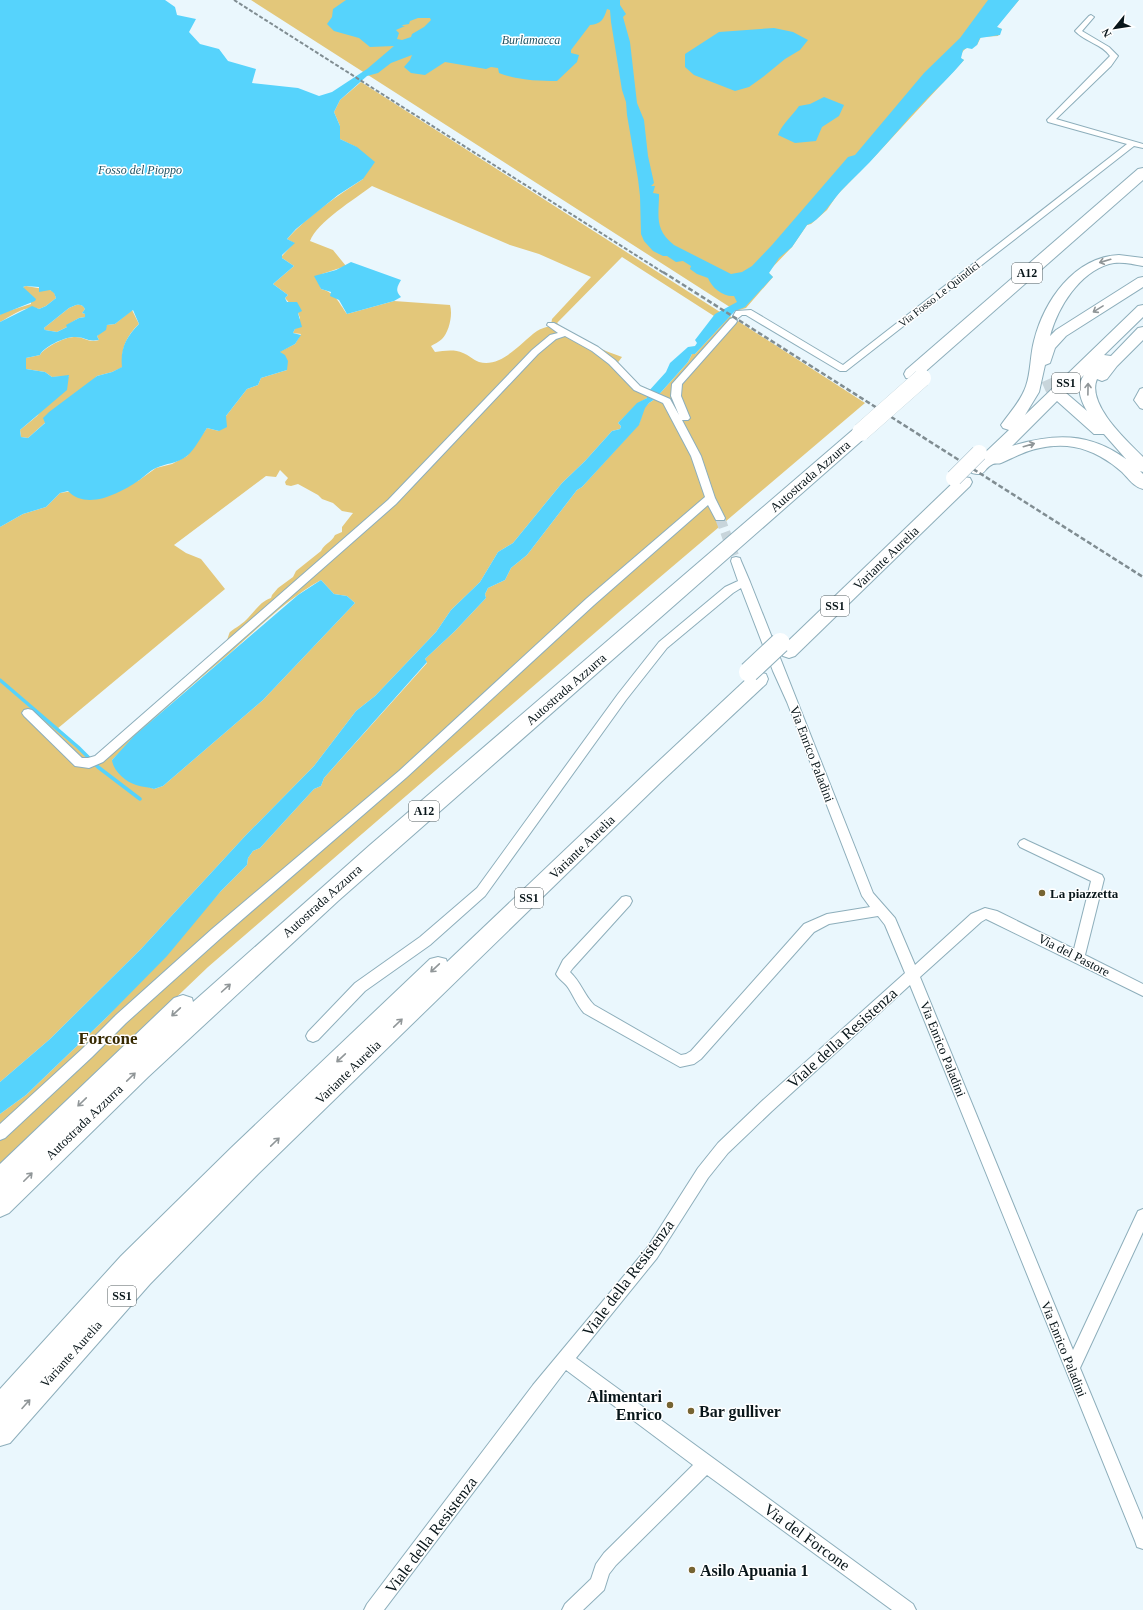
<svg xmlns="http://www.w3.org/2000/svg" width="1143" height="1610" font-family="'Times New Roman',serif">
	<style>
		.green { fill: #e3c77a; fill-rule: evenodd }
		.water { fill: #56d3fc; fill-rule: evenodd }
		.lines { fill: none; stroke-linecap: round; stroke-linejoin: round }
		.stream { stroke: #56d3fc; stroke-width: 3.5 }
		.minor-tunnel { stroke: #c8d5db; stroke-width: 10; stroke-dasharray: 10 5; stroke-linecap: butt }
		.trunk-tunnel { stroke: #c8d5db; stroke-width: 16; stroke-dasharray: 16 8; stroke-linecap: butt }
		.minor-casing { stroke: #8daebb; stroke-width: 2 }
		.trunk-casing { stroke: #8daebb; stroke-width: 2 }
		.motorway-casing { stroke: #8daebb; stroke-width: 2 }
		.minor { fill: #fff; fill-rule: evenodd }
		.trunk { fill: #fff; fill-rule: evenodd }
		.motorway { fill: #fff; fill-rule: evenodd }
		.rail-far1 { stroke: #808d92; stroke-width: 2; stroke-dasharray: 4 2; stroke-linecap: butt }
		.rail { stroke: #808d92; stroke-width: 2.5; stroke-dasharray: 5 2.5; stroke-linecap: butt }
		.trunk-bridge-far1-casing { stroke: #8daebb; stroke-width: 17; stroke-linecap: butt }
		.trunk-bridge-casing { stroke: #8daebb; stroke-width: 22; stroke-linecap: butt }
		.motorway-bridge-casing { stroke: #8daebb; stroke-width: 18; stroke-linecap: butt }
		.trunk-bridge-far1 { stroke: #fff; stroke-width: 16 }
		.trunk-bridge { stroke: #fff; stroke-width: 20 }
		.motorway-bridge { stroke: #fff; stroke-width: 18 }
		.oneway { stroke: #909698 }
		.poi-dot { fill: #766432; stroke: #fff; stroke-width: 1.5 }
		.labels { text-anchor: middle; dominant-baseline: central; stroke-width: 3; stroke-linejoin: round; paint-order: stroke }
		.far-street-label { font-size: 11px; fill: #09161a; stroke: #fff }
		.far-water-label { font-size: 12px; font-style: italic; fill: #1f5364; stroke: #fff }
		.shield { fill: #fff; stroke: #535c5f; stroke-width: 1 }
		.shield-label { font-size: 12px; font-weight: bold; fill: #09161a }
		.street-label { font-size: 13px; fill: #09161a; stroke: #fff }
		.poi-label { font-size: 13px; font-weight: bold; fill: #09161a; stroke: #fff; text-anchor: start }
		.near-street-label { font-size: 16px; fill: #09161a; stroke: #fff }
		.near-poi-label { font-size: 16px; font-weight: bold; fill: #09161a; stroke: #fff; text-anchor: start }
		.district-label { font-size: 17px; font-weight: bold; fill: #362900; stroke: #fff }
	</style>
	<rect width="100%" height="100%" fill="#eaf7fd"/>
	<!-- green -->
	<g class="green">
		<path d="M251,0H1019L996,27L1002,29L998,36L981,37L977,45C967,47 963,48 960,58L964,60L877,154L837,195L827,210L811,224L807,225L792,247L768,272L773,277L746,308L736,311Z"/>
		<path d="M361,82L720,312L714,316L622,257L557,323C572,337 602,350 622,357L616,365L647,393V398L637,404L618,423L621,426L620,429L612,431L585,461L562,483L513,543L498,552L480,582L451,610L436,632L375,696L356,711L314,766L246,835L141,949L50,1039L0,1082V527L23,514L46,507L60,493L138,481L156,468L172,464L187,456L207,428L219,431L226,416L247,389L258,385L261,378L287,370L279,352L295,344L301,334L293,333L300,318L298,313L285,298L288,295L273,284L294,266L282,258V256L294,243L287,239C309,215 336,197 363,179L356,147L340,139V126L334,112L340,100ZM372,186L510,245L539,254L591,277L552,319L551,325C546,328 541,328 537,331C520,343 502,368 479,362C473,360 469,355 463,353C454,349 444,351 435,352L431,346C434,344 439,342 442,339C449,332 453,315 450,305L394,301L347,314C339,303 335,292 321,289L318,281L322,274L346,266L333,250L310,241C317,222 355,199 372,186ZM280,470L288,478L285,482L286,485L291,486L298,484L318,495L322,499L333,503L342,511L353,513L342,527V532L335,535C331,543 325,543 321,551L296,571L293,577L278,588L272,595L271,598C261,601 255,611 248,618C244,623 235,628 230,632C229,633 228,638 227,640L230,643L94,760L57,729L225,589L201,559L186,553L174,545L266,476L276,477ZM321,580L334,594L347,596L355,603L263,700L163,786L154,789L146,786L112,760C148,722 189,688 229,654C258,628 287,599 321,580Z"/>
		<path d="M26,286L50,290L54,292L56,298L46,306L39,309C26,304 12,316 0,322V315L2,313L31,304V295L25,291L23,287Z"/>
		<path d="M76,305C80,304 83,305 85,309L82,313L85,314V317L79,318L67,325V327L57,332L45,330L44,328L69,308Z"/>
		<path d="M132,310L139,324C126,336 120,350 123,367L112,372L97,376L28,438L21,437L20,430L37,416L69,376L52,377L45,372L26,369V358L40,355C43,348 66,336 75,337C86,337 86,343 99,340L97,336L107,325L115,324Z"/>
		<polygon points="730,316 865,403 619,612 208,967 0,1166 0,1114 26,1095 106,1018 221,891 247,865 248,858 253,851 260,848 314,789 321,786 324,778 427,663 425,659 455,631 486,598 485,594 488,588 505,580 511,568 527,555 577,490 582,487 639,424 644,408 649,403 655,399 688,362 692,354 695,354"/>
	</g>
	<!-- water -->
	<g class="water">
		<path d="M0,0H165L175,7L177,15L196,19L189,32L200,44L219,49L228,61L256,69L252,83L298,88L319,96L332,92L367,69L394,46L370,47L359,38L334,31L327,24L332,17L333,9L346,0H620V5L626,14L623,17L630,42L637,103L644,120L648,156L654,183L651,186H655L653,193L659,194C659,216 654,229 674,245L731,274L742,272L752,266L772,245L848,157L855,155L924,73L960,38L988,0H1019L997,27L1002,29L1000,35L980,38L977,45L972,49L967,48L963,50L961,58L964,60C951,76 936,89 922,104C907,119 894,136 879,152C867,166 853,178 841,191C832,201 820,221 807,225L792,247L779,258L769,273L773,277L770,280L745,307L735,311L695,354H692L688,362L655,399L649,403L645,408L639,425L582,487L577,490L527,555L511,568L505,580L488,588L485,594L486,598L455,631L425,659L427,662L324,778L321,786L314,789L260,848L253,851L248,858L247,865L221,891L167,956L106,1018L26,1095L0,1114V1082L50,1039L141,949L246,835L314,766L356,711L375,696L436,632L451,610L480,582L498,552L513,543L562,483L585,461L612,431L620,429L621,426L618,423L637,403L647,398V393L666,372L670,363L688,347L695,346L697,343L695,340L715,314L737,302L734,296C723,297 712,288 708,278L697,274L690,269L691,266L683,261L676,262L667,256H663L653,251L644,241L641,234L640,196L638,179L627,115L626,102L622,90L611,22L610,10L607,9C604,19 601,24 590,25L571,50V53L579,55L577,62L557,81C538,81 517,80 499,73L498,68L491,67L486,69L445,62L425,75L411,73L404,67L410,60L412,55L391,63L378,73L367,76L340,100L334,112L340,126V139L357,147L375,162L363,179L338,195L296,229L287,239L295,243L282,255V258L294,266L273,284L288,295L285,298L287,302H297L302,311L298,313L302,327L295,329L293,333L301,335L295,344L280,352L285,355L288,361L287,370L261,378L258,385L247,389L226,416L227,427L219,431L207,428C201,437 195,449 187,456C177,464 166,463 156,468C149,471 144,477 138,481C120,493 87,511 68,491L60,493L46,507L23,514L0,527V322L32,306L39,309L46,306L56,298L54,293L50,290L39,292V287L26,286L23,287L36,299L35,301L0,315ZM418,18H430L431,20L424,27L412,34L411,37L402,40L397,39L399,33L396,30L405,26H402L403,25L409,24L410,21ZM76,305C80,304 83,305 85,309L82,313L85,314V317L79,318L66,325L67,327L57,332L45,330L44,328L69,308ZM133,310L139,324C126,337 120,349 122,367L112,372L97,376L49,412L43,418L45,423L28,438L21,437L20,430L67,390L69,375L52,377L45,372L26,369V358L40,355C43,347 66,336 75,337C86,337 86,342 99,340L97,336L106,330L107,325L115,324Z"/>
		<polygon points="774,28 793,32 808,40 800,50 785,59 763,77 749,87 735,91 694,75 685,67 685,54 719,32"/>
		<path d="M824,97L844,105L839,116L822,127L816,141L795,143L778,135C782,124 792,116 799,106L810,104Z"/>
		<path d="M351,262L401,280C397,287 395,291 401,297L394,301L347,314L339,300L330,296L331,292L321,289L314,276L336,270Z"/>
		<path d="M321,580L334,594L347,596L355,603L263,700L163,786L154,789C148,787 142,787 136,785C126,782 113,771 112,760L134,736L298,595Z"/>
	</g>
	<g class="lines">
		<!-- stream -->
		<polyline class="stream" points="0,680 78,747 98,767 140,799"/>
		<!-- minor-tunnel -->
		<polyline class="minor-tunnel" points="720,518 736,561"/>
		<!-- trunk-tunnel -->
		<polyline class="trunk-tunnel" points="1049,379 1053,388 1060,396"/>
		<!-- minor casing -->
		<g class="minor-casing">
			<g id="minor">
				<path d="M1091,15L1094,17L1082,31L1109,47L1118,56L1111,66L1056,119L1143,144V148L1134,146L846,371H840L746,315H742L737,319L734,318L733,316L736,311L751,310L843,365L1127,144L1048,122L1047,120L1110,56C1102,44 1085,42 1075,31L1089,16Z"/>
				<polygon points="733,318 737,321 736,323 682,384 681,396 690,418 688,420 682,420 701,456 715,498 725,518 724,520 716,520 708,505 594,605 407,777 222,937 126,1023 92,1057 5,1138 0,1140 0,1124 82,1049 116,1015 212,929 399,771 586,599 705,497 691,456 663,403 634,390 609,364 592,351 565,336 556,339 538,354 396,504 103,762 89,768 75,766 24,716 22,713 24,710 28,709 32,710 82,758 88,758 95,756 388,500 532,350 550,335 558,333 547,325 548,323 554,323 598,347 615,360 640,386 670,399 679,415 671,396 672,384 730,319"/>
				<polygon points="1143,388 1143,409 1140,408 1134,400 1140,389"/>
				<path d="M736,557L740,558L741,561L750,582L873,893L895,918L915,965L971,914L985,908L997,911L1074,949L1091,881L1020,847L1018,844L1020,841L1024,839L1028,841L1102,875L1104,879L1085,955L1143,984V996L986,919L981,922L920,977L1073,1350L1138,1211L1143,1209V1232L1080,1368L1143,1520V1549L1137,1547L1135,1541L910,985L772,1111L728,1153L708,1178L657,1258L576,1358L913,1604L916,1610H892L707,1475L616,1565L609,1574L604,1590L583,1610H562L565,1604L591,1579L596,1564L604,1553L693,1465L566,1370L384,1610H364L367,1604L533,1385L647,1248L698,1168L718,1143L762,1101L905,973L885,925L878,916L829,924L814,932L701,1059L694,1064L680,1067L584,1013C577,1005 574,997 569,989C566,983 559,980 556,974L563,960L622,897L626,896L630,897L632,901L630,905L573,968L570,972C581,982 584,995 594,1005L681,1055L686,1054L691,1051L804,924L827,914L870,907L862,896L787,702L773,671L741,588L733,593L667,648L626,700L485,896L430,945L365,991L318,1040L313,1042L308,1040L306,1036L308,1032L355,983L420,937L477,888L618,694L659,642L725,587L738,581L731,561L732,558Z"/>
			</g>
		</g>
		<!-- trunk casing -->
		<g class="trunk-casing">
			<g id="trunk">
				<path d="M1119,255L1143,258V266C1132,264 1120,261 1109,264C1079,273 1058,307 1050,336L1056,330L1138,278L1143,277V287L1066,336L1055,348L1050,363L1045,365L1039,392L1025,415L1138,306L1143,305V317L1104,355L1111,356L1138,328L1143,327V340L1117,366L1107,379L1102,381L1097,379C1086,404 1127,441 1143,457V472L1140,471L1143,474V489C1134,487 1129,479 1122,472C1110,461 1092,450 1074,447C1057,444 1037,447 1021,454C1014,457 1008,460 1001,463C999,464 995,463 993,464C983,468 987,477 972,473L970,469L972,465L1009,430L1003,428L1001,425C1010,412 1021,401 1026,386C1031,372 1030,356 1034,341C1044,301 1074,257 1119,255ZM1084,375C1076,387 1080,399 1087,411L1066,393ZM1057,401L1094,434H1104L1126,459C1089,432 1054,433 1012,446Z"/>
				<polygon points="964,477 970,478 972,482 970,486 795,656 789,658 783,656 780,651 783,646 958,478"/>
				<polygon points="759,672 766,674 768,679 766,684 661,782 258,1174 150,1284 10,1443 0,1446 0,1389 121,1256 232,1147 430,959 438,957 446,959 447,962 647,772 752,674"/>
			</g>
		</g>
		<!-- motorway casing -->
		<g class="motorway-casing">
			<g id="motorway">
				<polygon points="1143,168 1143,180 918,378 912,379 906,378 904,374 906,370 1138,169"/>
				<polygon points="861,427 867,428 870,432 867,436 338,901 148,1077 9,1213 0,1217 0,1164 174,998 183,995 192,998 193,1002 370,845 855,428"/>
			</g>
		</g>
		<!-- minor -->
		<use href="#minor" class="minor"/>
		<!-- trunk -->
		<use href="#trunk" class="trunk"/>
		<!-- motorway -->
		<use href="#motorway" class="motorway"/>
		<!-- rail-far1 -->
		<polyline class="rail-far1" points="234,0 664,273"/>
		<!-- rail -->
		<polyline class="rail" points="663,272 1143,577"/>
		<!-- trunk-bridge-far1 casing -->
		<g class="trunk-bridge-far1-casing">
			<polyline id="trunk-bridge-far1" points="954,478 979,453"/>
		</g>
		<!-- trunk-bridge casing -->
		<g class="trunk-bridge-casing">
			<polyline id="trunk-bridge" points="749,672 780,643"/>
		</g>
		<!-- motorway-bridge casing -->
		<g class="motorway-bridge-casing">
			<polyline id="motorway-bridge" points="861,432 922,378"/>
		</g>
		<!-- trunk-bridge-far1 -->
		<use href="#trunk-bridge-far1" class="trunk-bridge-far1"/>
		<!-- trunk-bridge -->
		<use href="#trunk-bridge" class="trunk-bridge"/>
		<!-- motorway-bridge -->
		<use href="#motorway-bridge" class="motorway-bridge"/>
	</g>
	<!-- one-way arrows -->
	<defs><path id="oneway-shaft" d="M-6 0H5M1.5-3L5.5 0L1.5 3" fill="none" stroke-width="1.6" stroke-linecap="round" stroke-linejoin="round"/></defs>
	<g class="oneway">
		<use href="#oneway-shaft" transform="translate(1105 261) rotate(164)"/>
		<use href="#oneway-shaft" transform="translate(1098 309) rotate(148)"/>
		<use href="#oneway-shaft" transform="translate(1088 389) rotate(-89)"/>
		<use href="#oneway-shaft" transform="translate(1029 445) rotate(-16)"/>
		<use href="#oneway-shaft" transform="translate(435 968) rotate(137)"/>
		<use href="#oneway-shaft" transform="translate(226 988) rotate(-42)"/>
		<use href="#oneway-shaft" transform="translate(176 1012) rotate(137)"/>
		<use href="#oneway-shaft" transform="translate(398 1023) rotate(-44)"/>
		<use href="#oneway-shaft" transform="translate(341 1058) rotate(137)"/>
		<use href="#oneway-shaft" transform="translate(131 1077) rotate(-44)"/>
		<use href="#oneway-shaft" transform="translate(82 1102) rotate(136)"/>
		<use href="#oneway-shaft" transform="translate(275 1142) rotate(-44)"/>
		<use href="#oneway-shaft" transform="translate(28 1177) rotate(-45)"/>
		<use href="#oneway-shaft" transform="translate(26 1404) rotate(-48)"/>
	</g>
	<!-- markers -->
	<g class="poi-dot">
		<circle cx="1042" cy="893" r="4"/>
		<circle cx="670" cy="1405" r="4"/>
		<circle cx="691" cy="1411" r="4"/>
		<circle cx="692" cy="1570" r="4"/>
	</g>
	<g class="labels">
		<!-- far-street labels -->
		<g class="far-street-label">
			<text transform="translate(939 294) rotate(-38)">Via Fosso Le Quindici</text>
		</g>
		<!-- far-water labels -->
		<g class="far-water-label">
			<text x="531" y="40">Burlamacca</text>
			<text x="140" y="170">Fosso del Pioppo</text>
		</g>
		<!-- shield labels -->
		<g class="shield">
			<rect x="1012" y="263" width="30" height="20" rx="3"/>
			<rect x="1052" y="373" width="28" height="20" rx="3"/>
			<rect x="821" y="596" width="28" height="20" rx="3"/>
			<rect x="409" y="801" width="30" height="20" rx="3"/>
			<rect x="515" y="888" width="28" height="20" rx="3"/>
			<rect x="108" y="1286" width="28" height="20" rx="3"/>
		</g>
		<g class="shield-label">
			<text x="1027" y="273">A12</text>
			<text x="1066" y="383">SS1</text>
			<text x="835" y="606">SS1</text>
			<text x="424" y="811">A12</text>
			<text x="529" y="898">SS1</text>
			<text x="122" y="1296">SS1</text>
		</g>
		<!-- street labels -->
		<g class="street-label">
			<text transform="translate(810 476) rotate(-41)">Autostrada Azzurra</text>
			<text transform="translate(886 558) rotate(-44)">Variante Aurelia</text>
			<text transform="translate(566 689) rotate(-41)">Autostrada Azzurra</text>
			<text transform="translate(812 754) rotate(69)">Via Enrico Paladini</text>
			<text transform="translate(582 847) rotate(-44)">Variante Aurelia</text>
			<text transform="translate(322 901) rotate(-42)">Autostrada Azzurra</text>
			<text transform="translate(1074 955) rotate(27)">Via del Pastore</text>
			<text transform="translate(943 1049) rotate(68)">Via Enrico Paladini</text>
			<text transform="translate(348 1072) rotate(-44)">Variante Aurelia</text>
			<text transform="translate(84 1122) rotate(-44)">Autostrada Azzurra</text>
			<text transform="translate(1064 1349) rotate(68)">Via Enrico Paladini</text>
			<text transform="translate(71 1354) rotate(-48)">Variante Aurelia</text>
		</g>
		<!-- poi labels -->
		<g class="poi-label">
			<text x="1050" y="893">La piazzetta</text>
		</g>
		<!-- near-street labels -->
		<g class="near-street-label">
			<text transform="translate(842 1038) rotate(-42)">Viale della Resistenza</text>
			<text transform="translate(628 1278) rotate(-53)">Viale della Resistenza</text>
			<text transform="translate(431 1535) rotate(-53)">Viale della Resistenza</text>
			<text transform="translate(807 1537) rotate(36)">Via del Forcone</text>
		</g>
		<!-- near-poi labels -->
		<g class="near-poi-label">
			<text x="662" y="1396" text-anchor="end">Alimentari<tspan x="662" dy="18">Enrico</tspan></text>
			<text x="699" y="1411">Bar gulliver</text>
			<text x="700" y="1570">Asilo Apuania 1</text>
		</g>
		<!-- district labels -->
		<g class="district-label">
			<text x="108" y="1038">Forcone</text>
		</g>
	</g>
	<!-- north arrow -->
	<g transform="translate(1115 28) rotate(240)" stroke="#ffffff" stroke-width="3" paint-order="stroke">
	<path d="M0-3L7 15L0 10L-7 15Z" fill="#09161a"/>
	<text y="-6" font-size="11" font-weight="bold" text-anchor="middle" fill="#09161a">N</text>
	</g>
</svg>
